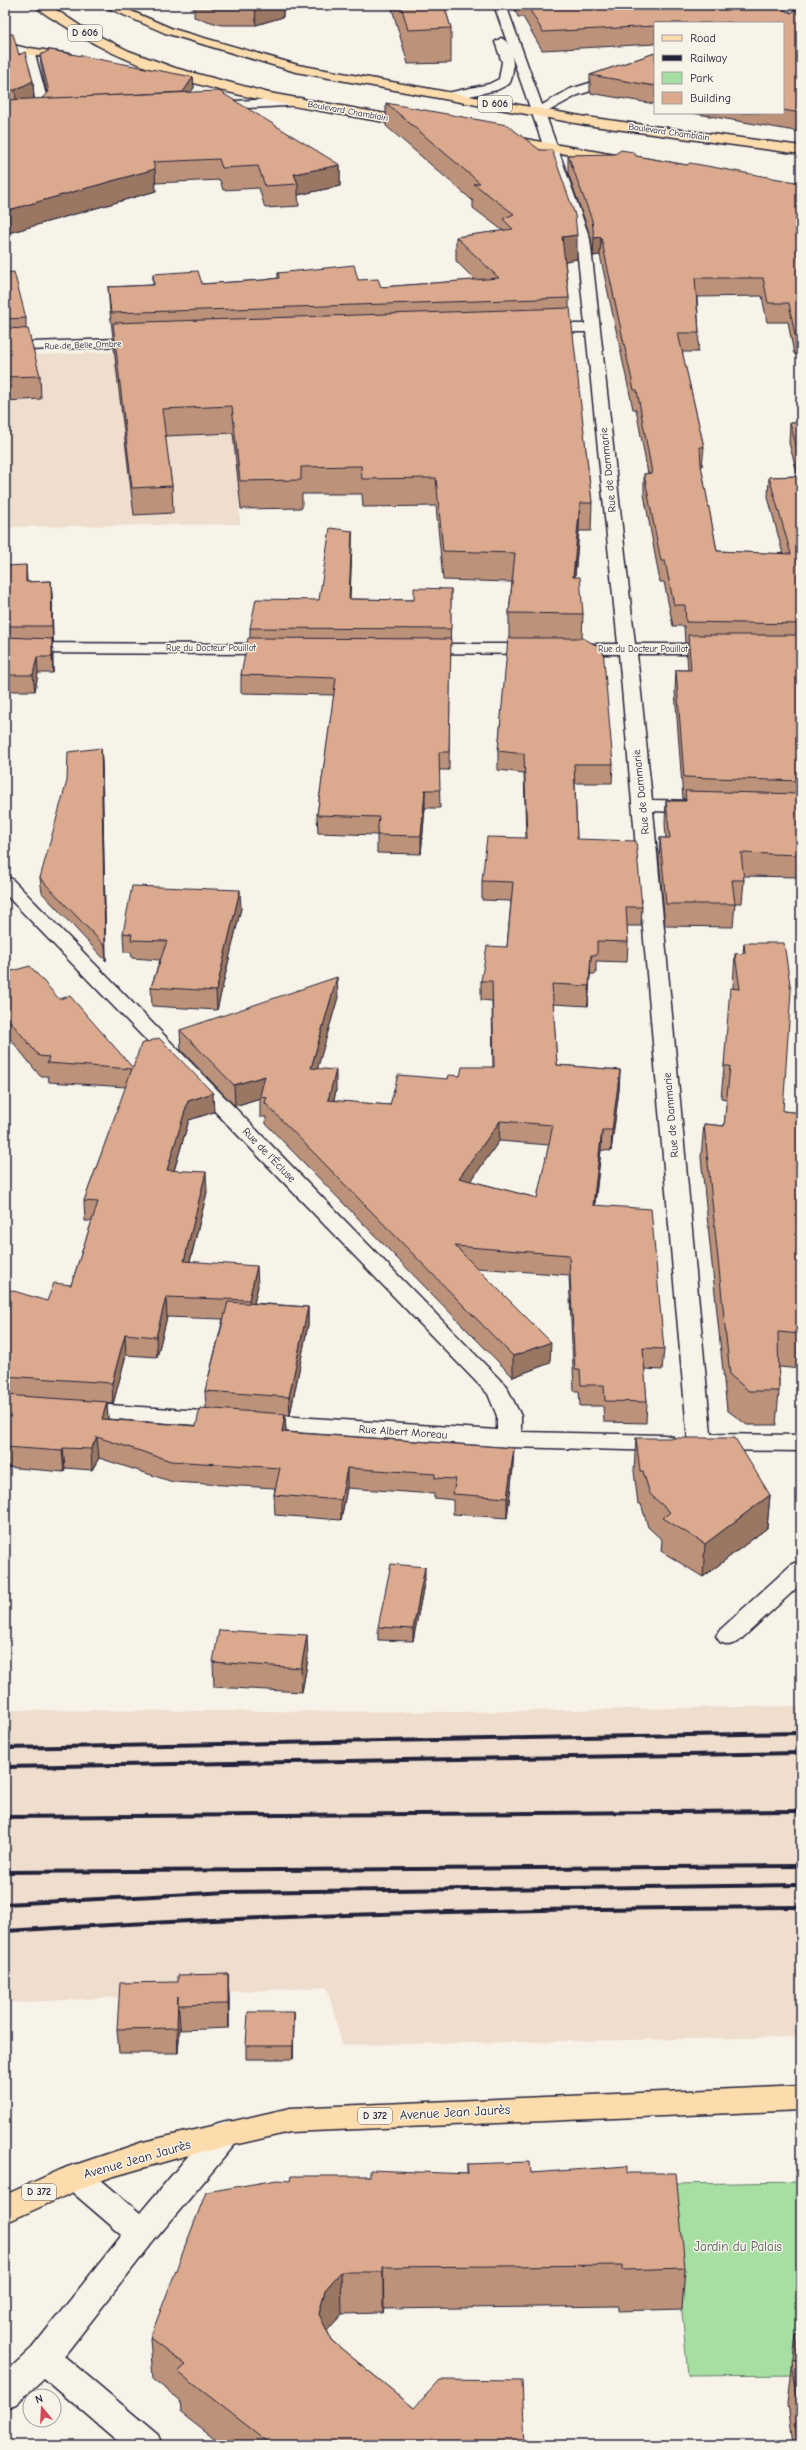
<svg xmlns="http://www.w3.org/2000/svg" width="806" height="2450" font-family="'Comic Neue',sans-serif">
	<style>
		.built { fill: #efddcd }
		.green { fill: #a7dea2; stroke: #64806e }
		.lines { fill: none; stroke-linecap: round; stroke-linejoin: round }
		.minor-casing { stroke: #22223b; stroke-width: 3 }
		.major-casing { stroke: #22223b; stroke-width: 3 }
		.minor { fill: #f7f3e8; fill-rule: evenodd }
		.major { fill: #fcdcac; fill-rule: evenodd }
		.rail { stroke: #22223b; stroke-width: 4 }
		.wall { fill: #bc927a; stroke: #22223b; fill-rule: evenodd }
		.shaded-wall { fill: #997763; stroke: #22223b }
		.building { fill: #dbaa8e; stroke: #22223b; fill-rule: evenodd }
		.labels { text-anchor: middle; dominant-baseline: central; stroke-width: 3; stroke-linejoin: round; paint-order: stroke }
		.far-street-label { font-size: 9px; fill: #22223b; stroke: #f7f3e8 }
		.shield { fill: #f7f3e8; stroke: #62616f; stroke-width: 1 }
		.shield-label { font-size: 10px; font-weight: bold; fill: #22223b }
		.street-label { font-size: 11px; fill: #22223b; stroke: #f7f3e8 }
		.near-street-label { font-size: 13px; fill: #22223b; stroke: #f7f3e8 }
		.near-park-label { font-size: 13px; fill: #4a5a5a; stroke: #f7f3e8 }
	</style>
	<rect width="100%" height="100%" fill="#f7f3e8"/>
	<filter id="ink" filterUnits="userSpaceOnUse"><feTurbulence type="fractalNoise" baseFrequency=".025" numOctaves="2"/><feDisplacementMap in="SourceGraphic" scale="8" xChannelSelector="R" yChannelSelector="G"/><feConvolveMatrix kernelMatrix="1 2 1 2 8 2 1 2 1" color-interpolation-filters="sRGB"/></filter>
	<g filter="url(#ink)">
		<!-- built -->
		<g class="built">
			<polygon points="452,340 238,481 240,524 5,527 5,356"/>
			<polygon points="801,1706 801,2037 342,2045 327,1987 5,2003 5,1710 459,1712"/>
		</g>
		<!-- green -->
		<polygon class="green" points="801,2182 801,2375 688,2376 670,2184"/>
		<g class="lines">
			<!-- minor casing -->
			<g class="minor-casing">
				<g id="minor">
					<polygon points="494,5 506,5 542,105 570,89 655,63 655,71 578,95 545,113 590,239 635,644 716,644 722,645 724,649 722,653 716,654 637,654 652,800 696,801 702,803 705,807 702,811 696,813 653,811 711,1434 801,1435 801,1451 700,1450 692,1448 688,1442 619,654 572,654 566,653 564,649 566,645 572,644 618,644 586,332 542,332 535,328 542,324 585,324 576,239"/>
					<polygon points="781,5 793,5 795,26 793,28 789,29 783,26"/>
					<path d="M501,38C514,42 516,74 509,84L497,90L451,100L447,99L445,96L447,93L489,84L499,79L502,62L495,42Z"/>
					<polygon points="5,43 34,50 48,103 38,112 5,127 5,118 36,102 23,54 5,51"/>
					<polygon points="300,98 304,99 306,102 304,105 212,110 206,106 212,102"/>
					<polygon points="144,338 149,339 151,342 149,345 5,351 5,343"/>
					<polygon points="5,643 276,644 282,645 284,649 282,653 276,654 5,653"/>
					<polygon points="420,644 536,644 542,645 544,649 542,653 536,654 414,653 412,649 414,645"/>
					<polygon points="5,877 12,879 506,1386 521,1416 521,1432 665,1435 673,1437 677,1443 673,1449 665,1451 509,1447 70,1416 66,1411 70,1406 78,1403 497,1430 497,1416 488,1394 5,894"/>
					<polygon points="801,1561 801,1584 738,1642 729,1645 720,1642 716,1636 720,1630 792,1564"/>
					<polygon points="226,2121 237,2124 241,2133 237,2142 153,2242 64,2356 158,2435 162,2445 122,2445 44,2378 16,2404 5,2408 5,2373 32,2348 122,2235 65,2186 61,2177 65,2168 76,2164 87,2168 140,2213 215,2124"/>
				</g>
			</g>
			<!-- major casing -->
			<g class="major-casing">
				<g id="major">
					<path d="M35,5H49L85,29L129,51L175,68L269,93L414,119L420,123L414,127C302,107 161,91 65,26C56,20 42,14 35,5Z"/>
					<polygon points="101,5 117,5 173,29 298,65 586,117 801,146 801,154 586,125 296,72 165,33"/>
					<polygon points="30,48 71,54 77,58 71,62 26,54 24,52 26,50"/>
					<polygon points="503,135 621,156 627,160 621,164 499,142 497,139 499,136"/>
					<polygon points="801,2086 801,2110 290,2132 181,2157 111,2177 82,2188 5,2223 5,2195 60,2170 143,2142 290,2108"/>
				</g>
			</g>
			<!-- minor -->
			<use href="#minor" class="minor"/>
			<!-- major -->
			<use href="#major" class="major"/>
			<!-- rail -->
			<g class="rail">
				<polyline points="5,1748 801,1733"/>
				<polyline points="5,1767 801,1753"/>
				<polyline points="5,1817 801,1811"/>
				<polyline points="5,1872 801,1866"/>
				<polyline points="5,1904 228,1892 801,1885"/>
				<path d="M5,1931C270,1914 535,1908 801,1907"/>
			</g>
		</g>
		<!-- wall -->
		<g class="wall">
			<polygon points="194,5 283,5 283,17 256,25 221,25 194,17"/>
			<polygon points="391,5 444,5 451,28 451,63 408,64"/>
			<polygon points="513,5 783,5 784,10 791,13 795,11 794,5 801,5 801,132 692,113 783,113 783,23 655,23 655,44 542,50 523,17 518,17"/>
			<polygon points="5,34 19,55 33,81 34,99 41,99 47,93 41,65 40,55 193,77 194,88 190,92 340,165 340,186 298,195 299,206 265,208 259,188 223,190 220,180 155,183 156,191 5,234"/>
			<polygon points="655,53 655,104 590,93 590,75"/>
			<path d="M386,103L577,259L565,261L569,298V308L592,503L591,531H579L575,577L583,614L582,638L613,764L612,783H575L577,839L642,907L641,926H627L628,942L627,962L596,961V974H590L588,1006L553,1004L557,1065L620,1070L619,1090L611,1151L601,1150L595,1205L664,1349L662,1370L644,1369L647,1402L646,1423L604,1422L603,1406H580L579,1391H574L569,1275L477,1268L550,1363L513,1377L266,1124V1117H260V1098L235,1106L181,1050L180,1030L338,997L317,1069L336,1090L334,1101L390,1105L448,1079L493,1067L492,1001L481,1000V981L507,947L511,901L482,900V881L526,838L524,773L498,770V751L509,638V613L512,582L443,580L436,506L363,507L362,494H302V508L241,509L233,433L165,436L172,486L173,513L134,515L114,349L113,338L110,312L108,287L153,285V274L202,284L264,280L278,278V273L358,280L381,287L475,280L456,261V237L502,231V230L473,208V201L386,126ZM499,1141L549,1145L537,1198L471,1181Z"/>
			<polygon points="568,155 636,156 687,165 801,183 801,354 794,354 788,322 767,322 762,296 697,297 699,333 698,352 682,352 704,447 702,467 701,467 717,551 783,554 768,497 769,477 798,476 789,443 790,423 801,423 801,877 743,876 744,880 742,903 735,903 733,927 665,926 659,860 660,838 666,838 665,823 666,801 685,801 685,799 683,799 675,691 676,670 688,670 687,656 687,643 685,643 684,626 673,626 664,582 660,582 644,494 644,474 648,474 636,409 633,409 600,255 593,256 591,238 568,173"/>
			<polygon points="5,273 26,318 26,329 40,376 41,399 5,401"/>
			<polygon points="5,512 6,512 7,527 7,566 27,582 51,581 52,596 53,642 52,642 53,673 38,673 35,691 5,691"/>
			<polygon points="352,531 352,544 350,599 414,600 451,589 449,770 439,770 440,808 425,808 421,854 377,853 377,835 318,833 317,815 334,695 241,693 241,675 250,638 250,628 319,600"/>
			<polygon points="101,748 102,762 106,961 42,893 40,878"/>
			<polygon points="241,908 217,1010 152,1006 151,987 160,960 132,958 131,952 124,952 123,933"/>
			<polygon points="744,943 783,1111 801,1113 801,1369 779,1367 779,1391 776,1425 747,1425 727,1410 701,1157 704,1124 724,1126 727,1099 721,1098 724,1066 733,988 733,986 735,954 743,954"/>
			<path d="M5,973L59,999L133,1068L214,1112L189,1120L174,1171L207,1192L190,1262L258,1286L254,1303L308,1307V1325L290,1415H285L286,1432L513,1468L507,1518L453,1514V1500L434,1498V1494L347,1488L341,1520L275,1515L274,1495L275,1488L173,1482L99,1458L92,1470L65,1468L64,1472L5,1467V1297L47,1301L71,1285L92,1221H85L84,1201L126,1087L49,1082L48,1076H40L5,1032ZM167,1317L223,1319L205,1391L206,1408L196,1426L108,1419L107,1403L113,1404L126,1355L157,1357Z"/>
			<polygon points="636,1438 770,1495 767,1528 703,1577 661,1551 662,1540 648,1527 641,1504 638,1504 634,1471"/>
			<polygon points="425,1579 413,1641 378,1640 378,1627"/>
			<polygon points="308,1659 302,1692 214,1687 213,1662"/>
			<polygon points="228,1974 229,1999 229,2028 180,2030 180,2026 178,2053 119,2053 117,2029 178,1982"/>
			<polygon points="294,2012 293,2059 246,2059 246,2046"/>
			<polygon points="467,2164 531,2173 627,2173 685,2268 682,2309 619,2311 619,2306 384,2309 383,2313 342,2314 327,2330 332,2341 414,2408 525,2445 222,2445 181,2413 180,2400 153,2379 150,2338 290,2181 370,2176 467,2174"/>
			<polygon points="796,2334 801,2334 801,2445 793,2445 788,2403"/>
		</g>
		<!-- shaded-wall -->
		<g class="shaded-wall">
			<polygon points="255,5 283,5 283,17 256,25"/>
			<polygon points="193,77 194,88 183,102 183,92"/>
			<polygon points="33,81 34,101 17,110 15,90"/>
			<polygon points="340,165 340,186 298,195 298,184 294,174"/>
			<polygon points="155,169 156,191 5,234 5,211"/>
			<polygon points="577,235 577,259 561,262 562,237"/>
			<polygon points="601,237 600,255 593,256 594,238"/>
			<polygon points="580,503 579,531 572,605 573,577"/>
			<polygon points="6,512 7,527 6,581 5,564"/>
			<polygon points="352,531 352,544 349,612 349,599"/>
			<polygon points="26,565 27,580 27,597 26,582"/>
			<polygon points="51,581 52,596 53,642 52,626"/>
			<polygon points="52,639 53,655 53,673 52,657"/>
			<polygon points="37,657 38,673 35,691 33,675"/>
			<polygon points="101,748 102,762 106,961 105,946"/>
			<polygon points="425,790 425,808 421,854 421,836"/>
			<polygon points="240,890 241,908 217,1010 216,991"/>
			<polygon points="591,955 590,974 588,1006 589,986"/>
			<polygon points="337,977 338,997 312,1088 311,1068"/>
			<polygon points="336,1070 336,1090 329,1121 328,1100"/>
			<polygon points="620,1070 619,1090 611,1151 612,1130"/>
			<polygon points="265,1076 260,1098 235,1106 234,1085"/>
			<polygon points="213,1093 214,1112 189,1120 168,1190 167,1170 188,1101"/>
			<polygon points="500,1121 499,1141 459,1198 459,1178"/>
			<polygon points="602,1130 601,1150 592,1226 593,1205"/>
			<polygon points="206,1172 207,1192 185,1281 184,1261"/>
			<polygon points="257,1266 258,1286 250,1320 249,1300"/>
			<polygon points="166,1297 167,1317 157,1357 156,1337"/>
			<polygon points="308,1307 308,1325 290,1415 289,1397"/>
			<polygon points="125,1334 126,1355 113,1404 112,1383"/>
			<polygon points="551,1342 550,1363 513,1377 513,1356"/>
			<polygon points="107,1402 108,1422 102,1419"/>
			<polygon points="285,1414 286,1434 282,1432"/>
			<polygon points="97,1437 99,1458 92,1470 91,1449"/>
			<polygon points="63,1448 65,1468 64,1472 62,1451"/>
			<polygon points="514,1448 513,1468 507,1518 507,1498"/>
			<polygon points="347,1468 347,1488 341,1520 341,1500"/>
			<polygon points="770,1495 767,1528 703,1577 705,1544"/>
			<polygon points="425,1567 425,1579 413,1641 413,1629"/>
			<polygon points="307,1635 308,1659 302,1692 301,1668"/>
			<polygon points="228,1974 229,1999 229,2028 228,2004"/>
			<polygon points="178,1996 180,2026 178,2053 177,2028"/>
			<polygon points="294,2012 294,2025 293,2059 293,2046"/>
			<polygon points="383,2267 384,2309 383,2313"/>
			<polygon points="341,2272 342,2314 326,2332 319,2314 325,2290"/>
		</g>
		<!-- building -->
		<g class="building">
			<polygon points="401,5 444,5 451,28 408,30"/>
			<polygon points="527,5 783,5 784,10 791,13 797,9 797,5 801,5 801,113 783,110 783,23 731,23 731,22 715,23 655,23 655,26 543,32"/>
			<polygon points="5,34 13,34 19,55 25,52 33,81 15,90 5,90"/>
			<polygon points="50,50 193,77 183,92 41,99 49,92 40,55"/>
			<polygon points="655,53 655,86 590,75"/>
			<polygon points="219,91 340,165 294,174 298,184 265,186 258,166 222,168 219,159 153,162 155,169 5,211 5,100"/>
			<polygon points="386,103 507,125 540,150 552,150 575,215 577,235 562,237 569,298 111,313 108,287 154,285 153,274 198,271 202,284 264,280 279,278 278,273 354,265 358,280 378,279 381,287 499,278 456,237 513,229 503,219 514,214 474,184 480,183"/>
			<polygon points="621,150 633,152 636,156 687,165 690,163 801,183 801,335 795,335 789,303 768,303 763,278 695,278 699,333 678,333 704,447 700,447 701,465 717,551 791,554 769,477 801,476 801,624 686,622 685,605 674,605 665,561 661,561 644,474 652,473 637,390 634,390 601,237 594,238 592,220 568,155 615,154"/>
			<polygon points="14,272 26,318 5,319 5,273"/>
			<polygon points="570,308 592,503 580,503 573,577 580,577 583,614 509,613 515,553 443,551 436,478 362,479 361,466 301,467 301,480 240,481 232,406 162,409 172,486 132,488 113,323"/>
			<polygon points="5,328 28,329 40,376 5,377"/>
			<polygon points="790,423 801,423 801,462"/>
			<polygon points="5,512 6,512 5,564"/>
			<polygon points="330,528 352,531 349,599 414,600 414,588 451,589 451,629 250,628 256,599 319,600"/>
			<polygon points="26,565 26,582 51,581 52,626 5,626 5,566"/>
			<polygon points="688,635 801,635 801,781 684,777 676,670 691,670"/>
			<polygon points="5,637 52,639 52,657 37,657 33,675 5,675"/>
			<polygon points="248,638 451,639 449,752 439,752 440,790 425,790 421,836 377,835 379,817 317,815 336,678 241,675"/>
			<path d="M508,638H583L603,649L613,764H574L577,839L636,841L642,907H626L628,942L597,941V955H591L589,986L552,984L557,1065L620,1070L612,1130H602L593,1205L651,1209L664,1349L643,1348L647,1402L605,1401L604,1385H581L580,1370H575L569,1255L455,1246L551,1342L513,1356L265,1103L267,1097L260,1096L265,1076L234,1085L180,1030L337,977L311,1068L336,1070L328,1100L390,1105L398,1075L448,1079L449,1075L460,1076L462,1067H494L492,981H481L487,946L507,947L513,882L482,881L487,837L527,838L524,754L498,751ZM500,1121L553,1125L537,1198L459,1178Z"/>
			<polygon points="101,748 105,946 40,878 67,781 68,752"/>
			<polygon points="685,791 801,794 801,855 741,853 744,880 732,880 735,904 666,904 660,838 670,838 666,801 686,801"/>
			<polygon points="132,886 240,890 216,991 151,987 167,941 131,940 132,934 123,933"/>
			<polygon points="744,943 784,943 791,991 783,1111 801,1113 801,1334 778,1332 779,1391 749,1391 730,1375 704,1124 724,1126 730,1066 724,1066 730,988 740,989 735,954 745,953"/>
			<polygon points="30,966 59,999 70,996 133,1068 141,1044 159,1038 213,1093 188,1101 167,1170 206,1172 184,1261 257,1266 249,1300 166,1297 156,1337 125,1334 112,1383 5,1376 5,1297 7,1289 47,1301 54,1283 71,1285 98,1202 84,1201 132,1069 47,1063 49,1057 39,1056 5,1015 5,973"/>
			<polygon points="228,1302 308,1307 289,1397 205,1391"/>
			<polygon points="5,1395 107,1402 102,1419 196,1426 200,1408 285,1414 282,1432 514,1448 507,1498 453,1494 456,1479 435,1478 435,1474 347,1468 341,1500 274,1495 280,1468 171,1461 97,1437 91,1449 63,1448 62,1451 5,1447"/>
			<polygon points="636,1438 735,1438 770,1495 705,1544 663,1518 670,1512 650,1494 643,1471 640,1471"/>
			<polygon points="391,1564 425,1567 413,1629 378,1627"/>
			<polygon points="219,1630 307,1635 301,1668 213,1662"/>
			<polygon points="228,1974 228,2004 178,2005 178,1996 177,2028 117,2029 120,1983 178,1982 178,1975"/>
			<polygon points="248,2012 294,2012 293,2046 246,2046"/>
			<polygon points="530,2162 531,2173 627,2166 627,2173 676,2173 685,2268 622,2270 622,2265 383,2267 383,2272 341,2272 325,2290 319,2314 332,2341 414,2408 440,2380 522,2381 525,2445 272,2445 178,2372 186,2365 150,2338 206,2192 277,2180 290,2181 291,2176 370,2176 370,2170 468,2174 467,2164"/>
			<polygon points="796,2334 801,2334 801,2445 798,2445 795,2423 801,2422 792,2362 800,2361"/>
		</g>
	</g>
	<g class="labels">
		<!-- far-street labels -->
		<g class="far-street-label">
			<text transform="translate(348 111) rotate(10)">Boulevard Chamblain</text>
			<text transform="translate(669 132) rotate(8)">Boulevard Chamblain</text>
			<text transform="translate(83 345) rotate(-2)">Rue de Belle Ombre</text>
			<text x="211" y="648">Rue du Docteur Pouillot</text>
			<text x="643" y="649">Rue du Docteur Pouillot</text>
		</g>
		<!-- shield labels -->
		<g class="shield">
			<rect x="68" y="25" width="34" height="16" rx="3"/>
			<rect x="478" y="96" width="34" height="16" rx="3"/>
			<rect x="358" y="2108" width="34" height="16" rx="3"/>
			<rect x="22" y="2184" width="34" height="16" rx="3"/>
		</g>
		<g class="shield-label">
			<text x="85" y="33">D 606</text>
			<text x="495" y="104">D 606</text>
			<text x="375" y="2116">D 372</text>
			<text x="39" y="2192">D 372</text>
		</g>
		<!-- street labels -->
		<g class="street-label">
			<text transform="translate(608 470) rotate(-96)">Rue de Dammarie</text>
			<text transform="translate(641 792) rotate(-96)">Rue de Dammarie</text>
			<text transform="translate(671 1115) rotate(-95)">Rue de Dammarie</text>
			<text transform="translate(269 1155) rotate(46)">Rue de l'Écluse</text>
			<text transform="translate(403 1432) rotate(4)">Rue Albert Moreau</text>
		</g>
		<!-- near-street labels -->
		<g class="near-street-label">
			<text transform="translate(455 2112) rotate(-3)">Avenue Jean Jaurès</text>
			<text transform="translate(137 2159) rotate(-16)">Avenue Jean Jaurès</text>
		</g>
		<!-- near-park labels -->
		<g class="near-park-label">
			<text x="738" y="2246">Jardin du Palais</text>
		</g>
	</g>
	<!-- margin -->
	<rect width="806" height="2450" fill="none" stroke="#f7f3e8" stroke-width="20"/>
	<rect x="10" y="10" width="786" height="2430" fill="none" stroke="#22223b" stroke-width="1.5" filter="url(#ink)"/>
	<!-- legend -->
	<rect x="654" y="22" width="130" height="92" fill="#f7f3e8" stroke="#a29fa3"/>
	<rect x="662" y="35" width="20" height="6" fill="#fcdcac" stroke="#a29fa3"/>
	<text x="690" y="42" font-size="12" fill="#22223b">Road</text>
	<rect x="662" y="55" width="20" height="6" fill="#22223b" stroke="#a29fa3"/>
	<text x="690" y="62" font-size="12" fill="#22223b">Railway</text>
	<rect x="662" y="72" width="20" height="12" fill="#a7dea2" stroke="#a29fa3"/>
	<text x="690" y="82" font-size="12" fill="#22223b">Park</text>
	<rect x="662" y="92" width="20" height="12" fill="#dbaa8e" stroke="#a29fa3"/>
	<text x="690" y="102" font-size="12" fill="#22223b">Building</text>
	<!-- north arrow -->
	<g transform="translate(42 2408) rotate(342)"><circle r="19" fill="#f7f3e8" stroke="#a29fa3"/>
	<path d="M0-3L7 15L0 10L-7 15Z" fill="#d1495b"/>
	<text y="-6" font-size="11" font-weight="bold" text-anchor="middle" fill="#22223b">N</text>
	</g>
</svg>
